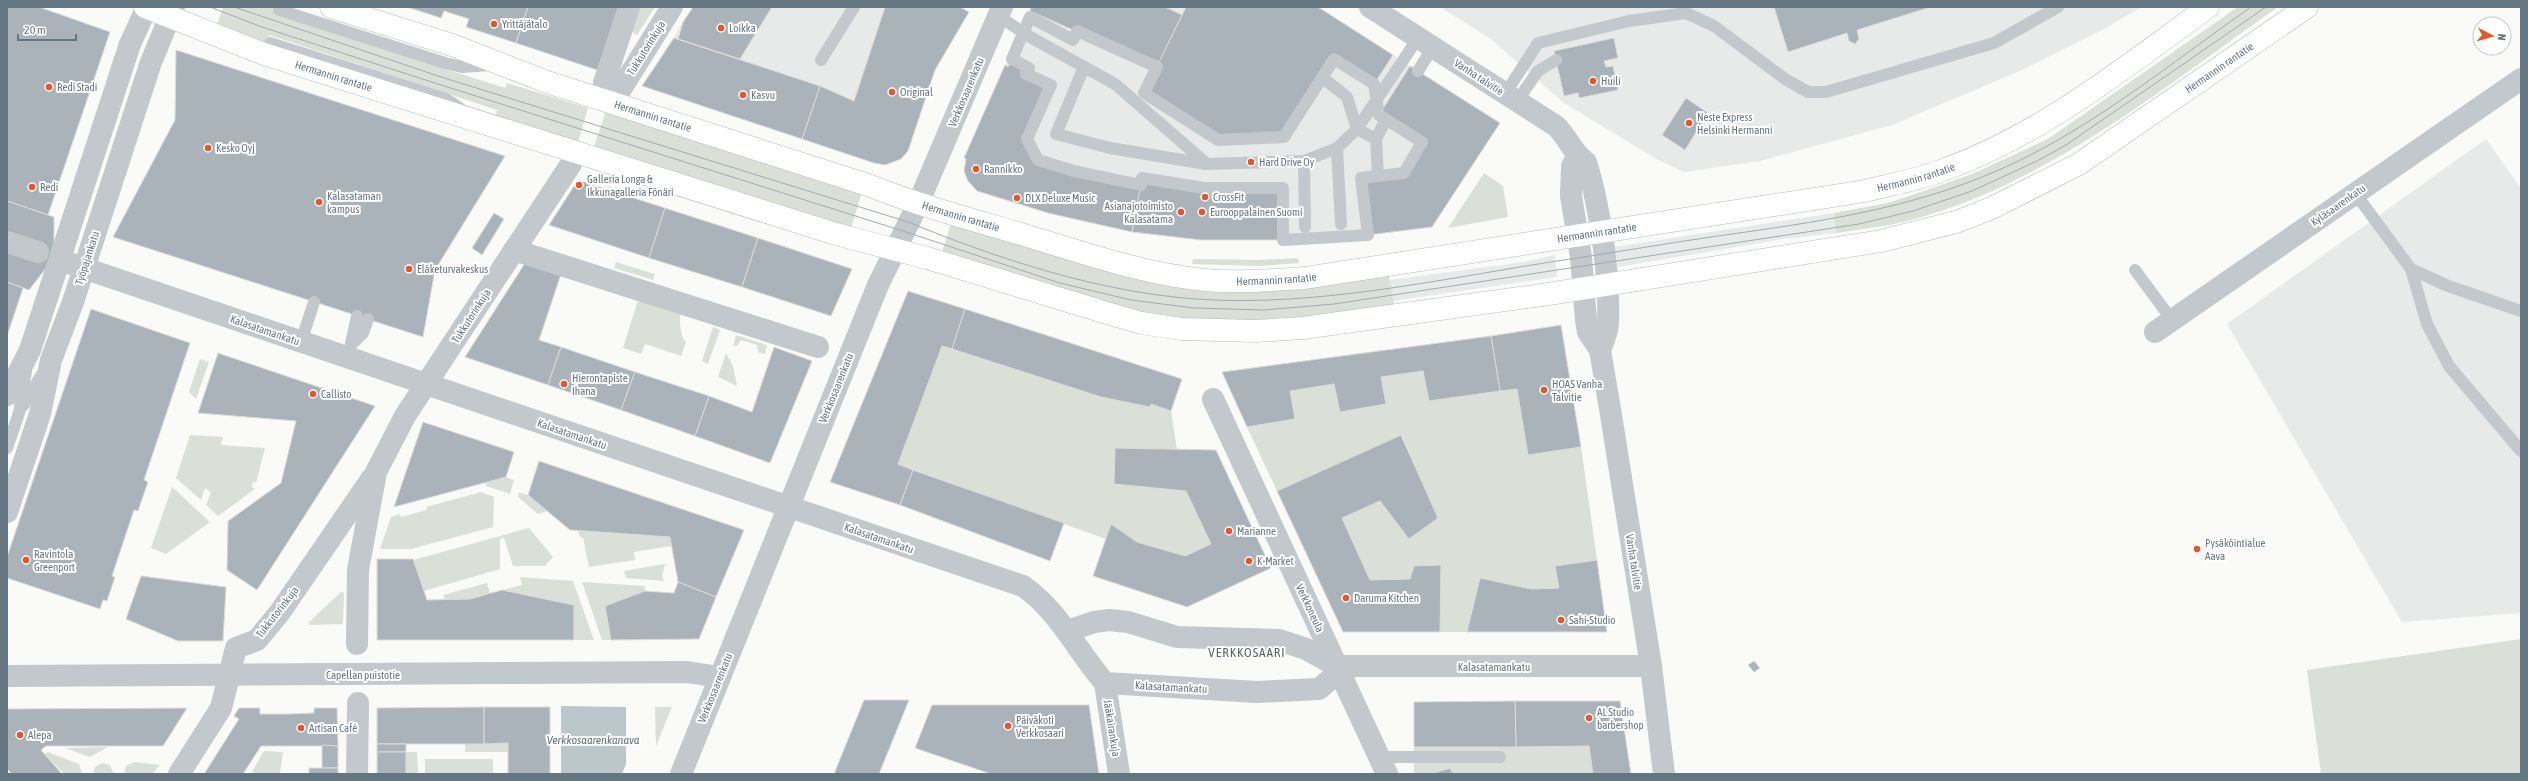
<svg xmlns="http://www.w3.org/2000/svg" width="2528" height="781" font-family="'Asap Condensed',sans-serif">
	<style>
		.built { fill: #e8e9e9 }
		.green { fill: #dadfd7 }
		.water { fill: #bbc7cb }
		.building { fill: #aab3b9; stroke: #dcdcda }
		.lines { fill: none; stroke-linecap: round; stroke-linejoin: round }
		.primary-casing { stroke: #b5babe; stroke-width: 23 }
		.lane { stroke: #c3c8cc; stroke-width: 12 }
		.street { stroke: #c3c8cc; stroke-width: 22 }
		.primary { stroke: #fff; stroke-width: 22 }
		.tram { stroke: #a2aab0; stroke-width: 1 }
		.poi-dot { fill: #e4572e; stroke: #fff; stroke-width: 1.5 }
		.labels { text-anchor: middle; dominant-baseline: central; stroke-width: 4; stroke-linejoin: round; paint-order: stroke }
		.poi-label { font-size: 11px; fill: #657683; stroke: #fff; text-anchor: start }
		.street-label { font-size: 11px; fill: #657683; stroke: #fff }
		.water-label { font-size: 12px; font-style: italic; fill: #60757c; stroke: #fff }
		.quarter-label { font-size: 13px; letter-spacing: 1px; fill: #57646e; stroke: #fff }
	</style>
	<rect width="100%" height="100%" fill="#fafaf8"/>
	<!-- built -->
	<g class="built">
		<polygon points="693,7 960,7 901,159 885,165 874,163 642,86"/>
		<polygon points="1031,7 1318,7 1500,123 1432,227 1368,235 1201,240 1132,232 1048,213 977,191 968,181 964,171 966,159 964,158"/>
		<polygon points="1440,7 2141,7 2104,29 2022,70 1892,125 1760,161 1684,172 1660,161 1564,103 1492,40"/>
		<polygon points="2486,139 2521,189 2521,613 2402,622 2227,324"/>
		<polygon points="1834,213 1836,233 1784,239 1618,267 1614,247"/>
		<polygon points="1555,255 1557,277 1393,301 1389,280 1524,262"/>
	</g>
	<!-- green -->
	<g class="green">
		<polygon points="223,7 277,7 275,15 505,88 507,83 588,108 578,142 495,117 497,110 269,35 265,47 216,28"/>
		<polygon points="639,7 655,7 637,35 631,31"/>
		<path d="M2238,7H2278C2158,91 2037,193 1890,225C1873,228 1854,230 1836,233L1834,213L1888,203L1924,191L1972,174L2048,139Z"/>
		<polygon points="606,111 862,192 851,228 594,147"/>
		<polygon points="1484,173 1503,186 1508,217 1448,228"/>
		<polygon points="951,224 1068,260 1151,278 1388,271 1394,305 1317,321 1173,322 940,258"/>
		<polygon points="1298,258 1299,263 1259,266 1192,264 1193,259 1258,260"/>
		<polygon points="616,262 655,274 653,280 614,268"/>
		<path d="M640,294L682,308C679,317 679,335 686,342L681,356L645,344L641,354L623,348Z"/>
		<polygon points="713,327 720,330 708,364 702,361"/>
		<polygon points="736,335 767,345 765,354 758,352 757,345 741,340 737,346 733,346"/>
		<polygon points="942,346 1101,397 1150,407 1151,404 1171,411 1177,450 1115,448 1114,484 1186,491 1211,544 1185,556 1137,542 1111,524 1106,539 898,464"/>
		<polygon points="726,353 733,366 737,386 718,377"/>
		<polygon points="200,359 209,362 196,399 189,392"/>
		<polygon points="1423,371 1429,401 1517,389 1528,455 1581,447 1597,560 1555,566 1559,588 1531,589 1481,578 1467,632 1440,632 1441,566 1414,566 1410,579 1370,580 1342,518 1380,501 1410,539 1437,518 1402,435 1277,491 1247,427 1295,419 1290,391 1334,384 1340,412 1386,404 1381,377"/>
		<polygon points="190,435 223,437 221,445 265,448 256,483 253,481 252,487 255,489 218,516 206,505 211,492 205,488 201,500 176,478"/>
		<polygon points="506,477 514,480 510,494 486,486 485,482"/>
		<polygon points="172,487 210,522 166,554 151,548"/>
		<polygon points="481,492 494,497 493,527 411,549 380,549 391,517 400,514 401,517 427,510 426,507"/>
		<polygon points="519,492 528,495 547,511 538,514 518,497"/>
		<polygon points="529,528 553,557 545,566 513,566 504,538 500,539 500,569 424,591 413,560"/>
		<polygon points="578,531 670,537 671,546 634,552 635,560 589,567 583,538 580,537"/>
		<polygon points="665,564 662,576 664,581 626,578 624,571"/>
		<polygon points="520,577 573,581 594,640 574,640 574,605 502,590 522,585"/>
		<polygon points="582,582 645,586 645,591 611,640 602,640"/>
		<polygon points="487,583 490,593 470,599 445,600 443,595"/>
		<polygon points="341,592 344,593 343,624 310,625 308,623"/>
		<polygon points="2521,639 2521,774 2321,774 2307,670"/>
		<polygon points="655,707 672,707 656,746"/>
		<polygon points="508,743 508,752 465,752 465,744"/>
		<polygon points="1589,746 1593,774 1453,774 1450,768 1431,774 1414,774 1414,747"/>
		<polygon points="108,747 90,757 65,748"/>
		<polygon points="264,751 283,752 280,774 255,774 252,772"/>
		<polygon points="48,752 79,764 82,774 64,774 45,754"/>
		<polygon points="406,752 417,752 418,774 406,774"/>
		<rect x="425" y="759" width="68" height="15"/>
		<polygon points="134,762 160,765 152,774 124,774 126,766"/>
		<polygon points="102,763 110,765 114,774 93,774 95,767"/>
	</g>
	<!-- water -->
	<polygon class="water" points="561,706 626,707 626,764 622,774 561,774"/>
	<!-- building -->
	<g class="building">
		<polygon points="7,7 39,7 110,32 48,215 7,201"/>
		<polygon points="407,7 528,7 516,43 466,27 469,19 463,17 444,11 441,18"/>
		<polygon points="528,7 621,7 600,71 516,43"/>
		<polygon points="693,7 772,7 740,59 678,39 683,22"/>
		<polygon points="885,7 960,7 969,12 935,70 908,151 901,159 885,165 874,163 802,139 820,86 854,101"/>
		<polygon points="1031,7 1165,7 1182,15 1157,67 1030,11"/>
		<polygon points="1186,7 1318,7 1393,55 1374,84 1334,59 1284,137 1218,140 1144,93"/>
		<polygon points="1774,7 1931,7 1857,30 1859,39 1855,44 1849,41 1847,33 1788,52"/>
		<polygon points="674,38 820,86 802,139 642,86"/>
		<polygon points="1614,38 1618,58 1604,61 1606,67 1613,66 1618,90 1579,98 1578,93 1564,96 1554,51"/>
		<polygon points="176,50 505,156 435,270 423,337 113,237 175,120"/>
		<polygon points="1010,63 1051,85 1027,139 1038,160 1141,185 1132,232 1048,213 977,191 968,181 964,171 966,159 964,158 1005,65 1008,67"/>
		<polygon points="1410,66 1500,123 1432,227 1368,235 1361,178 1404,173 1422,142 1379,115"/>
		<polygon points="1686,98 1708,113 1685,150 1662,135"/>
		<polygon points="1142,178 1283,188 1283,240 1201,240 1132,232"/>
		<polygon points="578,180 665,208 649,258 549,225"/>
		<polygon points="7,201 54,217 54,244 46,268 29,290 7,282"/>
		<polygon points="665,208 758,238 742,287 649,258"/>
		<polygon points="494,213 504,219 482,255 472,248"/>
		<polygon points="758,238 852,269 831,316 742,287"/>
		<polygon points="527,260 562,271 539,340 561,347 548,385 465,357"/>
		<polygon points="7,282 23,288 7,336"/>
		<polygon points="908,291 965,309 952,349 942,346 898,464 913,470 900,505 830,482"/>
		<polygon points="91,309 190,343 144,480 148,482 138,511 134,510 112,576 115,577 107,601 103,600 100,609 7,578 7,557"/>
		<polygon points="965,309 1182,379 1171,411 1151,404 1150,407 1101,397 952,349"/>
		<polygon points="1561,325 1581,447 1528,455 1517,389 1500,391 1491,336"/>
		<polygon points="1491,336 1500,391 1429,401 1423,371 1381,377 1386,404 1340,412 1334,384 1290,391 1295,419 1247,427 1222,372"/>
		<polygon points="561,347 635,372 621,410 548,385"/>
		<polygon points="774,347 812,361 770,463 695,436 709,396 752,412"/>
		<polygon points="218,353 375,406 257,590 227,570 228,521 281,483 296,421 198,413"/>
		<polygon points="635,372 709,396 695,436 621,410"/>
		<polygon points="423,422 514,452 506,477 394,507"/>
		<polygon points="1401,435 1438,518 1409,539 1380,501 1342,518 1370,580 1410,579 1414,566 1441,565 1440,632 1343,632 1277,491"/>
		<polygon points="1115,448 1216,450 1271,568 1187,607 1093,576 1111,524 1137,542 1185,556 1211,544 1186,491 1114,484"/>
		<polygon points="539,461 744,530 716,597 678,582 670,537 570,530 528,495"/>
		<polygon points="913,470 1064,523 1050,561 900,505"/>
		<polygon points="377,559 413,559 427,600 470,599 502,590 574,605 574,640 377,640"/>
		<polygon points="1597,560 1607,632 1467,632 1480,578 1531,589 1559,588 1555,566"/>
		<polygon points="141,576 226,587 223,641 178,641 126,619"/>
		<polygon points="678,582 716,597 699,639 611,640 605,606 645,591 674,593"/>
		<polygon points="1754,661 1760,668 1754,672 1748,665"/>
		<polygon points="864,700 909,700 879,774 834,774"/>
		<polygon points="1515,701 1620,701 1631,774 1593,774 1589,746 1516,747"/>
		<polygon points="1515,701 1516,747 1414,747 1414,702"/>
		<polygon points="932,705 1089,705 1099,774 991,774 915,748"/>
		<polygon points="484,707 484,744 377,744 377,708"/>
		<polygon points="484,707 550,707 550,774 508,774 508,743 484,744"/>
		<polygon points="187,708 163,746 46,746 41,750 62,774 12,774 7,769 7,709"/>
		<polygon points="239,708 260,708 260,714 288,714 314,713 314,708 337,708 338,746 261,746 243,774 204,774 239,719 234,716"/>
		<rect x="377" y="744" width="29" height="8"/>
		<polygon points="322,745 338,746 338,768 322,768"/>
		<rect x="377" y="752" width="29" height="22"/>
		<rect x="309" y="768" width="29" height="6"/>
		<polygon points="1450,768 1453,774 1431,774"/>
	</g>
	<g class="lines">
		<!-- primary casing -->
		<g class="primary-casing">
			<g id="primary">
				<path id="s1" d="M145,7L264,54L836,234L927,258L1107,313L1141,323L1181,329L1256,331L1303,328L1542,295L1881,241L1956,222L1992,208L2079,164L2307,7"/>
				<path id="s2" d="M331,7L452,45L547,82L868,185C918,205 970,219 1021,234C1081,252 1142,274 1205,280C1238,283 1272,280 1305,278L1865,191C1888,185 1912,181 1935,173C2037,138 2123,69 2208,7"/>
			</g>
		</g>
		<!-- lane -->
		<g class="lane">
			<polyline points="279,10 445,63 462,67 490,65"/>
			<polyline points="998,16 1032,38 1115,84 1207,164 1304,161 1337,148 1357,129 1418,38"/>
			<polygon points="1030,17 1073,40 1077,31 1157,67 1144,93 1218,140 1284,137 1334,59 1374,84 1379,115 1422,142 1404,173 1361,178 1368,235 1283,240 1283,188 1204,188 1142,178 1141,185 1074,171 1038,160 1027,139 1051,85 1026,74 1029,68 1012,59"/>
			<polyline points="270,43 446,99 461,109"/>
			<polyline points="821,60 854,7"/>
			<polyline points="1084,67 1056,134 1110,148 1206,164"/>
			<polyline points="1418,71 1433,47"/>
			<polyline points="1323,78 1347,97 1357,129 1376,139 1386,119"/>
			<polyline points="1505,94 1538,43 1629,21 1686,13 1714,26 1785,79 1808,92 1826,92 1994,43 2058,7"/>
			<polyline points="1517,101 1538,71 1556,60"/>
			<polyline points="1376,139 1378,176"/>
			<polyline points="1337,148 1341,224"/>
			<polyline points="1304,161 1305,227"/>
			<polyline points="2355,193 2411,269 2448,286 2521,311"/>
			<polyline points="2411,269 2427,324 2449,366 2521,451"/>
			<polyline points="2135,270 2172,320"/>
			<polyline points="301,342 314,302"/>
			<polyline points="352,344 363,333 368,319"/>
			<polyline points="348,357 357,316"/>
			<polyline points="23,406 42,374"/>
			<polyline points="7,448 19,413 26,371"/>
			<polyline points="1379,757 1500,757"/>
		</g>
		<!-- street -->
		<g class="street">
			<path d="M1370,7L1556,126C1568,137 1573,154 1586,162C1600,206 1610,276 1608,323C1608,332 1603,342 1600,350"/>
			<polyline points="604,83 629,7"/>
			<polyline points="621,89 672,7"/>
			<polyline points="1577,157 1572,166 1571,196 1581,257 1586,320 1588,332 1600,350 1611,415 1651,666 1664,774"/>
			<polyline points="7,242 38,252"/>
			<polyline points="514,250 818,347"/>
			<path d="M60,260L1023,586C1059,611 1077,651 1105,683L1257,692L1319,689L1334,676L1337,666"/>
			<polyline points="2155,332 2521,79"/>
			<polyline points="7,395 30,350 130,44 147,7"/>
			<polyline points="1213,399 1387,774"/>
			<polyline points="7,512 40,414 51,360 73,302 151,62 174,7"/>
			<polyline points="1068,631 1094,622 1109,620 1128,622 1177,637 1279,640 1306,649 1337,666 1651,666"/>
			<polyline points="357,644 358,570 376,472 405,416 571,164"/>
			<polyline points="7,676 687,672 719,677"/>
			<polyline points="1105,683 1119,774"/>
			<polyline points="179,774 221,708 236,648 257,640 280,612 372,478"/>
			<polyline points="357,774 358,703"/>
			<polyline points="681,774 878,285 918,204 1002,7"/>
		</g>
		<!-- primary -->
		<use href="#primary" class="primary"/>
		<!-- tram -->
		<g class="tram">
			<polyline points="210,7 262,27 438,84 903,231 1060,283 1131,300 1194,308 1264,310 1334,304 1859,224 1913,211 1972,191 2037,161 2066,145 2266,7"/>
			<path d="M234,7L441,77L908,222C998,259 1099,292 1196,299C1317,308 1450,277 1570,259C1619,252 1668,243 1718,236C1816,222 1909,210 2001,169C2090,130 2171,63 2251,7"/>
		</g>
	</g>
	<!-- markers -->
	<g class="poi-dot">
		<circle cx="494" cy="24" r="4"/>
		<circle cx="721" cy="28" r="4"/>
		<circle cx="1593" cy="81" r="4"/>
		<circle cx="49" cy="87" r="4"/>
		<circle cx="892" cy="92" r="4"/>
		<circle cx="743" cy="95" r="4"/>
		<circle cx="1689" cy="123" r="4"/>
		<circle cx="208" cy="148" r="4"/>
		<circle cx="1251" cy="162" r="4"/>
		<circle cx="976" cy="169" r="4"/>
		<circle cx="579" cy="185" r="4"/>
		<circle cx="32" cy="187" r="4"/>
		<circle cx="1205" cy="197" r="4"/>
		<circle cx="1017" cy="198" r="4"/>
		<circle cx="319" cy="202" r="4"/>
		<circle cx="1181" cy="212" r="4"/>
		<circle cx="1202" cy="212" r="4"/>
		<circle cx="409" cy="269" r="4"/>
		<circle cx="564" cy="384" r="4"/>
		<circle cx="1544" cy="390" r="4"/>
		<circle cx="313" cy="394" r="4"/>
		<circle cx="1229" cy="531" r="4"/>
		<circle cx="2197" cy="549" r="4"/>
		<circle cx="26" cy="560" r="4"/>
		<circle cx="1249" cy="561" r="4"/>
		<circle cx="1346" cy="598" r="4"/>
		<circle cx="1561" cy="620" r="4"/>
		<circle cx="1589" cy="718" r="4"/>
		<circle cx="1008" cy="726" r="4"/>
		<circle cx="301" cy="728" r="4"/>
		<circle cx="20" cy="735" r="4"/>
	</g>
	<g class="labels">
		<!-- poi labels -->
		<g class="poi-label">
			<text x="502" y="24">Yrittäjätalo</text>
			<text x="729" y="28">Loikka</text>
			<text x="1601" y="81">Huili</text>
			<text x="57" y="87">Redi Stadi</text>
			<text x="900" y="92">Original</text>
			<text x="751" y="95">Kasvu</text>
			<text x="1697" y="117">Neste Express<tspan x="1697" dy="13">Helsinki Hermanni</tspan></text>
			<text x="216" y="148">Kesko Oyj</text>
			<text x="1259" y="162">Hard Drive Oy</text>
			<text x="984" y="169">Rannikko</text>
			<text x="587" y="179">Galleria Longa &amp;<tspan x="587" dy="13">Ikkunagalleria Fönäri</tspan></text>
			<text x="40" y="187">Redi</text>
			<text x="327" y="196">Kalasataman<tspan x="327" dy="13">kampus</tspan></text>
			<text x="1213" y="197">CrossFit</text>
			<text x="1025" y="198">DLX Deluxe Music</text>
			<text x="1173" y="206" text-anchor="end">Asianajotoimisto<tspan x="1173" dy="13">Kalasatama</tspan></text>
			<text x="1210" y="212">Eurooppalainen Suomi</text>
			<text x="417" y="269">Eläketurvakeskus</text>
			<text x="572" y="378">Hierontapiste<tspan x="572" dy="13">Ihana</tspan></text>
			<text x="1552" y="384">HOAS Vanha<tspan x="1552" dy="13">Talvitie</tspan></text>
			<text x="321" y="394">Callisto</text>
			<text x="1237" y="531">Marianne</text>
			<text x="2205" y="543">Pysäköintialue<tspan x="2205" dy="13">Aava</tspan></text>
			<text x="34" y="554">Ravintola<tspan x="34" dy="13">Greenport</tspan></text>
			<text x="1257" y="561">K-Market</text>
			<text x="1354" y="598">Daruma Kitchen</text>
			<text x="1569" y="620">Sahi-Studio</text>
			<text x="1597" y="712">AL Studio<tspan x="1597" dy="13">barbershop</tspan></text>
			<text x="1016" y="720">Päiväkoti<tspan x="1016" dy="13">Verkkosaari</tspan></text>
			<text x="309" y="728">Artisan Café</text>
			<text x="28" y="735">Alepa</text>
		</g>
		<!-- street labels -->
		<g class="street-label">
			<text transform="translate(646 48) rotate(-58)">Tukkutorinkuja</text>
			<text stroke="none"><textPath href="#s1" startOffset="2176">Hermannin rantatie</textPath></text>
			<text stroke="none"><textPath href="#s1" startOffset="201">Hermannin rantatie</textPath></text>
			<text transform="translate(1479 77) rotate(33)">Vanha talvitie</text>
			<text transform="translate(966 92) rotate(-67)">Verkkosaarenkatu</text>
			<text stroke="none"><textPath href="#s2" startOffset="340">Hermannin rantatie</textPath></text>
			<text stroke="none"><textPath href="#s2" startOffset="1636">Hermannin rantatie</textPath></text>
			<text transform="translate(2338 205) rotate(-35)">Kyläsaarenkatu</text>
			<text stroke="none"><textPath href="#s2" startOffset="664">Hermannin rantatie</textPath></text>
			<text stroke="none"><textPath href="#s2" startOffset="1312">Hermannin rantatie</textPath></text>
			<text transform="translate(87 258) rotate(-72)">Työpajankatu</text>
			<text stroke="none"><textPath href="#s2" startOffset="988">Hermannin rantatie</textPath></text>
			<text transform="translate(471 316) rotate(-57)">Tukkutorinkuja</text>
			<text transform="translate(265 330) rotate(19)">Kalasatamankatu</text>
			<text transform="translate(836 388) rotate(-68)">Verkkosaarenkatu</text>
			<text transform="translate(572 434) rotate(19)">Kalasatamankatu</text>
			<text transform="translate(879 538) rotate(19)">Kalasatamankatu</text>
			<text transform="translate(1634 562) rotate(81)">Vanha talvitie</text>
			<text transform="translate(1310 608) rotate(65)">Verkkoneula</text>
			<text transform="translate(277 612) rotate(-52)">Tukkutorinkuja</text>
			<text x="1494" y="667">Kalasatamankatu</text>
			<text x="363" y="675">Capellan puistotie</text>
			<text transform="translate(1171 687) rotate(3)">Kalasatamankatu</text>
			<text transform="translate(715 688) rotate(-68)">Verkkosaarenkatu</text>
			<text transform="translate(1112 728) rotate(81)">Jääkairankuja</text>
		</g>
		<!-- water labels -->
		<g class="water-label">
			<text x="593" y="740">Verkkosaarenkanava</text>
		</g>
		<!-- quarter labels -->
		<g class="quarter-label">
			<text x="1247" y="652">VERKKOSAARI</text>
		</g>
	</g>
	<!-- border -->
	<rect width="2528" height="781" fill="none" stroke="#657683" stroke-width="16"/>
	<!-- north arrow -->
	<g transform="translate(2492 36) rotate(96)"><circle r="19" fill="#ffffff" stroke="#c1c8cd"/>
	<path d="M0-3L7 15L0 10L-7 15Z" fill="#e4572e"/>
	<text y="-6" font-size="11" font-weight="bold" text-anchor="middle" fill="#657683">N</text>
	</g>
	<!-- scale -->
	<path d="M18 34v6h58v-6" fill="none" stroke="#657683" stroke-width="2"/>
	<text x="24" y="34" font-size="12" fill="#657683" stroke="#ffffff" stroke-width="3" paint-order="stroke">20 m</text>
</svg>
